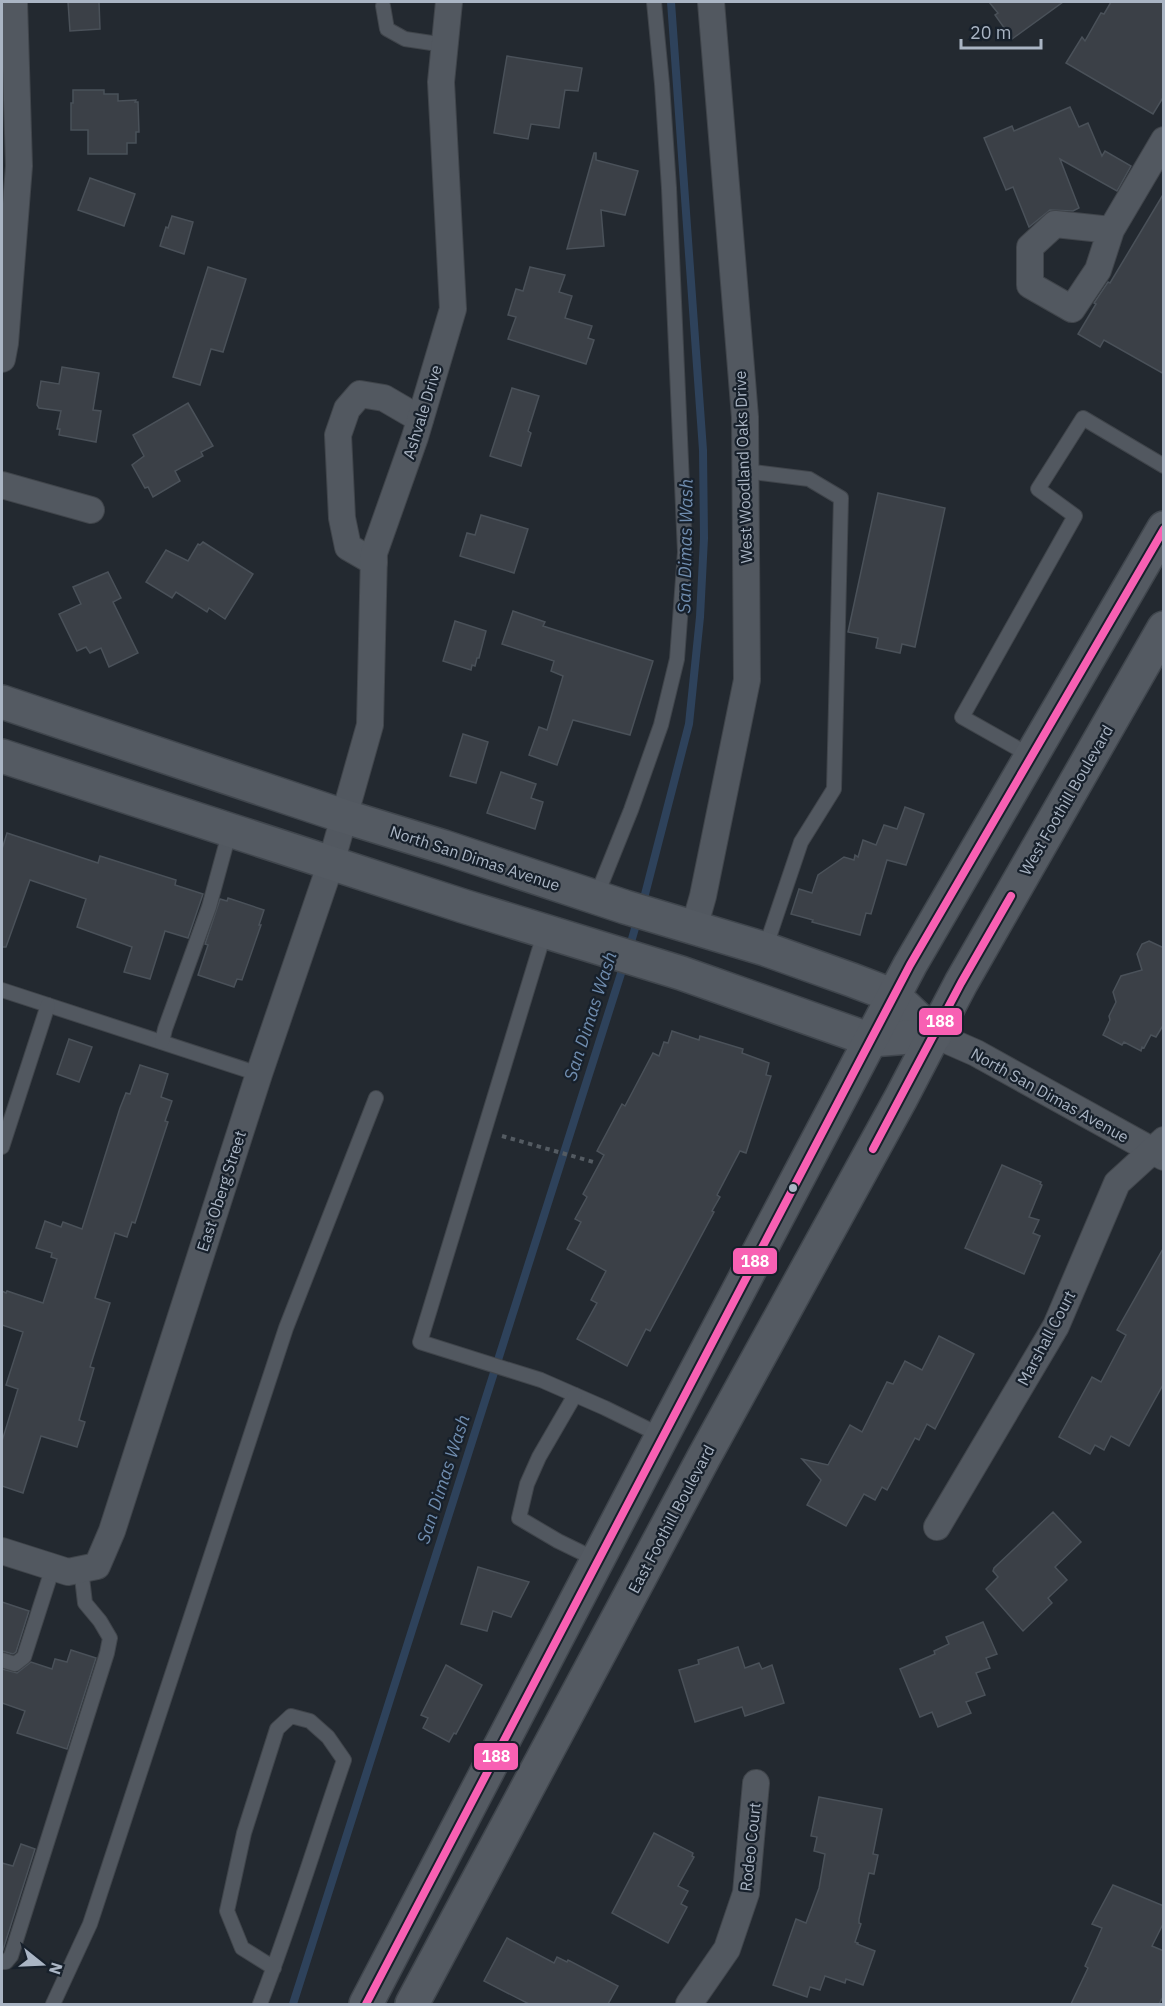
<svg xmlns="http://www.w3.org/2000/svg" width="1165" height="2006" font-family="'IBM Plex Sans',sans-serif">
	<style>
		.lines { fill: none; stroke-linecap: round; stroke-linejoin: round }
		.stream { stroke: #2e425b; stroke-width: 8 }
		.building { fill: #3b4047; stroke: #4a5159; stroke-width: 1.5 }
		.lane-casing { stroke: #40454b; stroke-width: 16 }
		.street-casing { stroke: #40454b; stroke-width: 28 }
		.primary-casing { stroke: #40464d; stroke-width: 36 }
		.path { stroke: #545b62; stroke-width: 4; stroke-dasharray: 4.5 4.5; stroke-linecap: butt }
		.lane { stroke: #525860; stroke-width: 14 }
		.street { stroke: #525860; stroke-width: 26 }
		.primary { stroke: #545a62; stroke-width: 33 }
		.bus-1-casing { stroke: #17202b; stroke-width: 12 }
		.bus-1 { stroke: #f860b3; stroke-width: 8 }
		.bus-dot { fill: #aab5c4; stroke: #17202b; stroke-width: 2 }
		.labels { text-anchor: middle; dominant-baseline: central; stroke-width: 4.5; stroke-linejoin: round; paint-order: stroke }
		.street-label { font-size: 16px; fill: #aab5c4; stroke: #17202b }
		.water-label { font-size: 18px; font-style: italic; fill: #708daf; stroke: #17202b }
		.line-badge { stroke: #17202b; stroke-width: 2 }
		.badge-label { font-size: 16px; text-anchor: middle; font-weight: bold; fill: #fff }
	</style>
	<rect width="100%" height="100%" fill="#232930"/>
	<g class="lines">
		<!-- stream -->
		<g class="stream">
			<polyline points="642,906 689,724 700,617 704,538 703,450 671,2"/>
			<polyline points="629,949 638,918"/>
			<polyline points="293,2004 625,961"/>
		</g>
	</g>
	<!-- building -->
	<g class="building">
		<polygon points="68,2 99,2 100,29 70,31"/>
		<polygon points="989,2 1063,2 1012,39 995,15 998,13"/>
		<polygon points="1111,2 1164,2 1164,96 1153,114 1066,63 1082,37 1085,41 1101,13 1104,14"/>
		<polygon points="507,56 582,68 578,91 565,90 559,128 531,124 528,139 494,133"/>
		<polygon points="73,90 104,90 104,94 118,94 118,101 136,100 135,102 138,102 139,132 136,132 136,143 127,143 127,154 88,154 88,130 71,130 71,103 73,103"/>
		<polygon points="1070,107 1079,127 1088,123 1102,156 1105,151 1131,166 1117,191 1060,159 1079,208 1073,211 1050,210 1029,227 1013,187 1006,190 984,138 1012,126 1014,131"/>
		<polygon points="594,153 596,153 596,160 638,171 625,215 601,210 604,246 567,249"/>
		<polygon points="90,178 135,194 124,226 78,210"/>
		<polygon points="1164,193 1164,374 1104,340 1100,347 1078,334 1096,304 1094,303 1108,282 1110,283"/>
		<polygon points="172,216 193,222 184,254 160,246 166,227 168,228"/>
		<polygon points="208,267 246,279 223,352 211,349 200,385 173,377"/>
		<polygon points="530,267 565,275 559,292 572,296 565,318 592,326 588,338 594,340 586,364 508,339 516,317 508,315 516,289 523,291"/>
		<polygon points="62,367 99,373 93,410 101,411 96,442 59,435 60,429 57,429 61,411 39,408 37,405 41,381 59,384"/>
		<polygon points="512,388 539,396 528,431 531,433 521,466 490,456"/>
		<polygon points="188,403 213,446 201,452 203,456 175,471 180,481 153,497 148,487 145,488 132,465 144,456 133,435"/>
		<polygon points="878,493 945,508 915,647 902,644 900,653 876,648 878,638 848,632"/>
		<polygon points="481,515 528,529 514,573 460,556 467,533 475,535"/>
		<polygon points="203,542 253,574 225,619 209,608 207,612 176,592 172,598 146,582 166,550 188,561 198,544 200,545"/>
		<polygon points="108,572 121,598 113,602 138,653 109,667 101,648 90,653 86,647 77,651 59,614 81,604 73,587"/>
		<polygon points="513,611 545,622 543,626 653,661 630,735 573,720 557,765 529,755 539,727 547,730 563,676 551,671 554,661 502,644"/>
		<polygon points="455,621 486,631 479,658 477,658 475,666 472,665 471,670 443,661"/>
		<polygon points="463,734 488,742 476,783 450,776"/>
		<polygon points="501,772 536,784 531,798 543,802 535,829 487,813"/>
		<polygon points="905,807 924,814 906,865 887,860 871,914 866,913 860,935 812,922 813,920 791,914 799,889 812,893 818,875 844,857 854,860 855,855 858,857 863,840 876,845 884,825 897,829"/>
		<polygon points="7,833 98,863 100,856 176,880 175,885 203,894 188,938 165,931 150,979 124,972 132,947 77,927 86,899 30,880 6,947 2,947 2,849"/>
		<polygon points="228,898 264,910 259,925 261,925 242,980 237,979 234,987 198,975 208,945 205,944 220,899 227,901"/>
		<polygon points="1149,941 1164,948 1164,1024 1156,1037 1151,1035 1144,1048 1142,1047 1141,1051 1124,1042 1122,1045 1103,1035 1110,1020 1109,1016 1116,1002 1113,992 1121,976 1142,970 1137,954 1142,944"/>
		<polygon points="672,1031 699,1040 700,1036 743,1049 742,1053 769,1063 766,1075 771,1076 746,1153 740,1151 717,1195 720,1197 712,1211 714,1212 650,1331 646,1329 627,1366 577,1339 597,1303 591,1300 606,1271 567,1249 581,1222 575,1219 587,1197 583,1194 604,1155 597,1151 622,1104 625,1106 653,1053 659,1056 664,1042 668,1043"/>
		<polygon points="69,1039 92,1047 79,1082 57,1074"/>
		<polygon points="140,1065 168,1074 161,1097 172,1101 165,1121 168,1122 135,1223 132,1222 127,1237 115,1233 95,1298 110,1303 90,1367 94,1368 79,1420 85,1422 77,1447 41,1436 23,1493 2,1486 2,1441 18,1389 6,1385 23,1332 2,1325 2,1291 6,1293 7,1291 43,1303 57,1259 51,1257 52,1253 36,1248 45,1221 61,1227 63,1222 82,1229 120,1108 126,1093 130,1094"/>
		<polygon points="1002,1165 1041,1182 1040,1184 1042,1185 1029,1217 1039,1220 1033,1233 1040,1236 1024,1274 965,1248"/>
		<polygon points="1164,1247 1164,1383 1129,1446 1111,1436 1104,1450 1095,1445 1090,1454 1059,1437 1092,1377 1101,1382 1126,1335 1117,1330"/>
		<polygon points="939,1336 974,1354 935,1429 927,1424 919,1440 915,1438 887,1490 882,1487 875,1500 864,1494 846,1526 807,1505 821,1480 802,1459 828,1465 850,1425 862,1432 887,1382 893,1384 905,1361 922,1370"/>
		<polygon points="1053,1512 1081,1542 1055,1567 1067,1580 1048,1598 1052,1603 1023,1631 986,1589 998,1577 993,1571 994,1568"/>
		<polygon points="478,1567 529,1582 511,1617 493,1611 487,1631 461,1624"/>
		<polygon points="2,1602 29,1611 16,1652 13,1654 2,1651"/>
		<polygon points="983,1622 997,1654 986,1658 990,1668 976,1673 985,1695 966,1702 971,1713 938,1727 932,1712 920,1717 900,1669 935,1654 934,1651 949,1644 946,1637"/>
		<polygon points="738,1647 745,1668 759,1663 762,1669 772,1665 784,1703 745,1716 742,1707 695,1722 679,1670 699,1664 698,1660"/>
		<polygon points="71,1650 96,1658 67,1749 17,1733 25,1711 2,1703 2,1669 17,1673 31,1662 52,1669 55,1659 67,1662"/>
		<polygon points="446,1665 482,1685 456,1734 454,1733 449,1742 423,1728 428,1718 421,1715"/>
		<polygon points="819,1797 882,1809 873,1854 878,1855 874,1874 869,1873 859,1919 859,1923 861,1924 855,1942 858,1943 857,1944 875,1951 863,1985 846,1979 845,1983 825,1976 820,1990 810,1987 807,1997 773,1985 796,1919 806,1923 819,1888 825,1854 814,1851 817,1837 811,1836"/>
		<polygon points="654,1833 693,1853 692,1856 694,1857 678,1886 688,1891 681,1904 687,1907 668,1943 612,1913"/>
		<polygon points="21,1844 35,1849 2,1953 2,1863 13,1866"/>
		<polygon points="1113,1885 1164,1906 1164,1922 1152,1946 1164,1951 1164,1995 1159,2004 1071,2004 1088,1968 1085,1966 1102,1928 1092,1924"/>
		<polygon points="507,1938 554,1963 557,1957 567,1962 568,1960 618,1986 608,2004 529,2004 484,1981"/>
	</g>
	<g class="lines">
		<!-- lane casing -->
		<g class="lane-casing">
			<g id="lane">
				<polyline points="383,6 387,29 405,39 445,45"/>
				<polyline points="745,471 809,479 841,498 834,789 801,842 765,949"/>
				<polyline points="1031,756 962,717 1075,516 1038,489 1083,418 1164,466"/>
				<polyline points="596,897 631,810 661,725 677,659 685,552 669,188 662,84 654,2"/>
				<polyline points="545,931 420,1342 541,1380 605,1408 662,1436"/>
				<polyline points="2,990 259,1074"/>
				<polyline points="162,1042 165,1029 209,907 230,830"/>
				<polyline points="2,1147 48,1005"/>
				<polyline points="575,1395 539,1457 527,1484 519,1518 558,1541 597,1560"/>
				<polyline points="2,1660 15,1664 24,1657 53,1567"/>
				<polyline points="2,1962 6,1962 11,1956 107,1653 110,1638 100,1621 85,1603 81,1569"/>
				<polyline points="53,2004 90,1924 286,1328 376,1098"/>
				<path d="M260,2004C291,1924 316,1841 344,1760L328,1737L310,1721L291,1716L277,1729L244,1833L227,1911L242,1948L274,1968"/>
			</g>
		</g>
		<!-- street casing -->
		<g class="street-casing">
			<g id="street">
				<polyline points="1111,230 1055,224 1030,247 1030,285 1072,309 1098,270 1111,230 1164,140"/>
				<polyline points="2,359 5,343 19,166 14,2"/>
				<polyline points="2,485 91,510"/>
				<polyline points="374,562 348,547 342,518 338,435 347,409 360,394 384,398 420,419"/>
				<polyline points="694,928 703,896 747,680 745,417 711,2"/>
				<polyline points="935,1035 976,1053 1164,1157"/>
				<polyline points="937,1527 1056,1326 1117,1183 1164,1140"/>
				<polyline points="2,1551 68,1572 97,1566 112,1531 259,1074 331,863 370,725 374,553 415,437 453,309 441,82 449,2"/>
				<polyline points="689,2004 727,1949 746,1893 756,1783"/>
			</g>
		</g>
		<!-- primary casing -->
		<g class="primary-casing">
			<g id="primary">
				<polyline points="2,702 343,816 444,847 625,907 765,949 852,980 894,996 935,1035"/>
				<polyline points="2,756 463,906 681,973 871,1040 935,1035"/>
				<polyline points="366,2004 662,1436 910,965 1164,528"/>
				<polyline points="412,2004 704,1457 901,1098 961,983 1164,628"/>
			</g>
		</g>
		<!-- path -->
		<polyline class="path" points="502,1136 597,1163"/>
		<!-- lane -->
		<use href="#lane" class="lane"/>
		<!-- street -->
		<use href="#street" class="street"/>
		<!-- primary -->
		<use href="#primary" class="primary"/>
		<!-- bus-1 casing -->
		<g class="bus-1-casing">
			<g id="bus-1">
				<polyline points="873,1149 961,983 1011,896"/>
				<polyline points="366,2004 910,965 1164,529"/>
			</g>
		</g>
		<!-- bus-1 -->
		<use href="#bus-1" class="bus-1"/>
	</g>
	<!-- markers -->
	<circle class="bus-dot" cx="793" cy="1188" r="5"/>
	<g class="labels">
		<!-- street labels -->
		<g class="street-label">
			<text transform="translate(422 412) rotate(-73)">Ashvale Drive</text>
			<text transform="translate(743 467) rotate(-92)">West Woodland Oaks Drive</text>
			<text transform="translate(1066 800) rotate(-60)">West Foothill Boulevard</text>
			<text transform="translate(475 858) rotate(18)">North San Dimas Avenue</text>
			<text transform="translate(1050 1095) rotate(29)">North San Dimas Avenue</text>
			<text transform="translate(221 1191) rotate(-72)">East Oberg Street</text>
			<text transform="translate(1046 1338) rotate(-62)">Marshall Court</text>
			<text transform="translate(671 1519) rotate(-62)">East Foothill Boulevard</text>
			<text transform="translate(750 1847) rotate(-84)">Rodeo Court</text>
		</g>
		<!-- water labels -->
		<g class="water-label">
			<text transform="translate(685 546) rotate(-89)">San Dimas Wash</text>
			<text transform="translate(590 1016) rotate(-72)">San Dimas Wash</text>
			<text transform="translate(443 1479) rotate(-72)">San Dimas Wash</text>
		</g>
	</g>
	<g class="line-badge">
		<rect x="918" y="1007" width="45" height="29" rx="6" fill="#f860b3"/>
		<rect x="732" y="1247" width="46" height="28" rx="6" fill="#f860b3"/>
		<rect x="473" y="1742" width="46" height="29" rx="6" fill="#f860b3"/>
	</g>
	<g class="badge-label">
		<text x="940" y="1027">188</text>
		<text x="755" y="1267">188</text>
		<text x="496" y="1762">188</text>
	</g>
	<!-- border -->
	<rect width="1165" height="2006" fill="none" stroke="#aab5c4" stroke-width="6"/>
	<!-- north arrow -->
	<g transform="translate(42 1964) rotate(108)" stroke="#17202b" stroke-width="4.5" paint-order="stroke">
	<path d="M0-4.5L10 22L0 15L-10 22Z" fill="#aab5c4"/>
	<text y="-9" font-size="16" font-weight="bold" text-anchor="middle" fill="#aab5c4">N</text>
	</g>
	<!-- scale -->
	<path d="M961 39v9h80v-9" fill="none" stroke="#aab5c4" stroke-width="3"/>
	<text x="970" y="39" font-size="18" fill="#aab5c4" stroke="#17202b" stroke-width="4.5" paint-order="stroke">20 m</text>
</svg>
